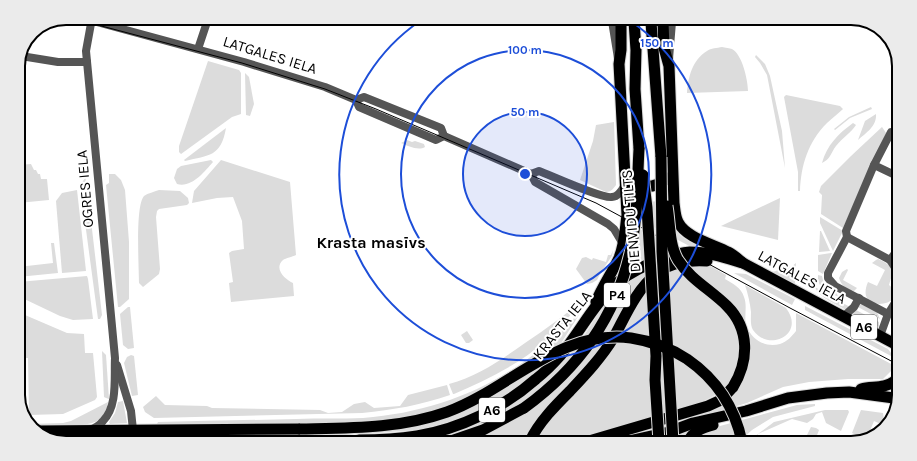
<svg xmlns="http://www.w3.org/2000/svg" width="917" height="461" font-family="Karla,sans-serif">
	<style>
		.green { fill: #dcdcdc }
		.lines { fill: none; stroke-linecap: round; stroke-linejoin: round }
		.trunk-casing { stroke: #dbdbdb; stroke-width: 13 }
		.minor { stroke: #555; stroke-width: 8 }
		.tertiary { stroke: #555; stroke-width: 8 }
		.trunk { stroke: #000; stroke-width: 11 }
		.tram { stroke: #000; stroke-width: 1 }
		.trunk-bridge-casing { stroke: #dbdbdb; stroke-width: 13; stroke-linecap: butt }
		.trunk-bridge { stroke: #000; stroke-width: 11 }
		.ring { fill: none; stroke: #1d4ed8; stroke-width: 2 }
		.labels { text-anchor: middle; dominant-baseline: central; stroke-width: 4; stroke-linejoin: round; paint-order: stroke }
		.shield { fill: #fff; stroke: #4c4c4c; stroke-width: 1 }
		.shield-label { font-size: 14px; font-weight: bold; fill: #000 }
		.street-label { font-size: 15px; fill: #000; stroke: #fff }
		.neighbourhood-label { font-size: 16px; font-weight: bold; fill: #000; stroke: #fff }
		.rim { fill: none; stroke: #000; stroke-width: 2 }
		.centre { fill: #1d4ed8; stroke: #fff; stroke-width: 2 }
		.ring-label { font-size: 12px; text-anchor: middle; font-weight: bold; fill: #1d4ed8; stroke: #fff; stroke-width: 4; stroke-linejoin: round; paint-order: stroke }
	</style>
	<rect width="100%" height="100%" fill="#fff"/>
	<!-- green -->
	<g class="green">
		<path d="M722,47C725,48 730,48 732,49C742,54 748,80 748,91L687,93C688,78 692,60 707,51C711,48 717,48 722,47Z"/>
		<polygon points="756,55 765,64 770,76 782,131 785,168 767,75 760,63 755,57"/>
		<polygon points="208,61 239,70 241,73 241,114 232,117 181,154 179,152 179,146"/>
		<polygon points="245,73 249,77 254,104 250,116 246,115"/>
		<path d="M786,95L840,106L843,109C838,114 832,118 827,123C808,142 801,165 800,191H798V172L784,97Z"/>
		<polygon points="871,107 872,109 850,118 835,130 834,129 849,117"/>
		<path d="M876,114C877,126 866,133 858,140L865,121Z"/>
		<path d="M614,122L616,185C613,189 611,192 606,192L580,180L593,141L596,125Z"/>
		<path d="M853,123L856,125C851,133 842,138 836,146C831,152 831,159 822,163C827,145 838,134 853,123Z"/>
		<polygon points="882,127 886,133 843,228 821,214 822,195 819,192 821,186 851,156"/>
		<path d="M226,128C221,157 209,155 185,161L184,160Z"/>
		<path d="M407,140L412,142L415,141L424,144L425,147C418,151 408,146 401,143Z"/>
		<path d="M211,160L213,162C204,172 192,188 177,184L174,178L177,169L181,166Z"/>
		<path d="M221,160L290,182L296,255C292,257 286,258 283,260C273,269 286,280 293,283L294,296L231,302L229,283L233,282L229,253L232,251L244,249L242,221L233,197L217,198L192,203L194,191Z"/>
		<polygon points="31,164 34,170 36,170 38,174 40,174 41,179 47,179 49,200 18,203 18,165"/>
		<polygon points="109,174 115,174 121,180 125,190 129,242 129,299 120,307 118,307 106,185 109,183"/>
		<polygon points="86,177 85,185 87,186 102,315 100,319 98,319 80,185"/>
		<polygon points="77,190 86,271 62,273 56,201 62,193"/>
		<path d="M159,190L180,191L188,198L189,203L187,205L159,209L157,211L156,217L160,269L159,274L143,287L139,283C139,267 135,206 144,196C148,193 154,192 159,190Z"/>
		<polygon points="780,198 778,240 721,226"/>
		<path d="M672,201C674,236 676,237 709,249H695L631,215L632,202Z"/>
		<polygon points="820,217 843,231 833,251 820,223"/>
		<path d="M630,224L678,249C646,257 633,263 608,285Z"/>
		<polygon points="820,231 821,231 830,251 819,252"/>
		<polygon points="51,243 54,243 58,273 18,277 18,267 53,263"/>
		<polygon points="613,250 612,256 601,272 597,280 592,283 587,284 576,269 582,258 586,257 592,260 593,258 606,262 608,255 611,255"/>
		<polygon points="831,253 832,253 823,274 818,271 818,255"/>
		<path d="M878,259C894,266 894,270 889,285C914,304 853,317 868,282L877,286L885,270L872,263L876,260Z"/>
		<polygon points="796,263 795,284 772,272 776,271 785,265 791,267"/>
		<path d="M707,264L726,275L725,279C733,284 741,287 744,297C748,307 743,318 747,327C752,340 766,348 780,344C787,342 792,336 796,331V313L893,365L892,370L883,379H848L809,382L783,387L747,403L696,418L695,417L732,403L717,394L698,404L570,441H469L490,433L527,412C513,416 500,419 487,423C462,431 448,441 420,440C479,428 532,397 572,352C590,331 601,302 623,284C633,276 646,271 658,266L642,280L633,292L613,348L625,328L643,294L672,266Z"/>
		<path d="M847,269L848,270L843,280L857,288L854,291C846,289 841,285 839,278L842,272Z"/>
		<polygon points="734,273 746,274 795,299 792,305"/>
		<path d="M818,275L822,276L824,284L833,289L839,297C827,291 817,289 818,275Z"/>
		<polygon points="87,276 88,279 93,319 73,320 60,316 18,296 18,282"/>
		<path d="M745,285L786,308C806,334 769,353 753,330C750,325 751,318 751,312C750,303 748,294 745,285Z"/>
		<path d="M814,286L821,291L850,307L846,310C835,303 820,299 814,286Z"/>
		<path d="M584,299C572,314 559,329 544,342C520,364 484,381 454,394H453L449,384C478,376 501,360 525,343C546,329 565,315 584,299Z"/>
		<polygon points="861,304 877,312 880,319 858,307"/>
		<polygon points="805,306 888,349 891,353 891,356 805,310"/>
		<polygon points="128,307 130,307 134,348 128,349 123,345 120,314"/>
		<path d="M584,307L553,356L540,370L508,394L491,405L467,416L442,424L419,430L332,436L199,439H153V435L300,424L161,425L157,424L158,422C204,421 250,420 296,419C319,418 341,419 363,418C452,411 526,374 584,307Z"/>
		<polygon points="856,310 879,322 879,327 853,314 854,311"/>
		<polygon points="18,312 67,333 84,334 85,353 93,353 97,397 95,400 63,414 29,415 28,358 18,358"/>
		<polygon points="467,331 473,340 469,343 466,343 461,335"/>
		<polygon points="102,351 106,355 109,399 106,398 104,397"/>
		<polygon points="131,355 134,356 138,395 132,396 124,363 127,357"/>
		<path d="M447,385L450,395C421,405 393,410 362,413L154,418L145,412L143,407L156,396L165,405L207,406L212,408L320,410L328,413L342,412L354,404L365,402L374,408L400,406L408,395Z"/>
		<polygon points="123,401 127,423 110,424 109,422 115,413 118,402"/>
		<path d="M108,402C107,410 104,416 97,421C87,427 39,430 29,424L63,423L71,421Z"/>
		<polygon points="815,404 815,406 773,417 752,430 739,442 692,442 699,434 709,429 797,405"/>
		<polygon points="825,410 848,410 849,412 841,431 826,423 822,412 816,414 813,419 807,423 792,419 758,434 754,442 747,442 774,422"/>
		<polygon points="861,410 883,413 885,426 874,421 867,438 865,439 852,433"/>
		<polygon points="811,427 816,428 819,430 814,443 803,443"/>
		<polygon points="694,429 684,442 655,442"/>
		<polygon points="43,436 100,436 115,439 45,438"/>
	</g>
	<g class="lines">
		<!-- trunk casing -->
		<g class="trunk-casing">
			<g id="trunk">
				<polyline points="634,21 636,50 635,89 639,149"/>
				<polyline points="651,22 661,157"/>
				<path d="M663,22L664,48L669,66L674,203C675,210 675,216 678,222C686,238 713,244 728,252C734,255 738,259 743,263L895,344"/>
				<path d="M636,184C647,189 658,186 668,178"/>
				<path d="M596,302C602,287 612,273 619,258C625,244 625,229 627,215L619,64L621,50V21"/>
				<path d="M861,389C873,386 884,389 895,381"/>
				<polyline points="37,431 300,429"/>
				<path d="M359,440C379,440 398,439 417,436C460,429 503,408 536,379C545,372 553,364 560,356C580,332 594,303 618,282C631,272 645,265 661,259C670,256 679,253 690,252C708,252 726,258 743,263"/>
				<polyline points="451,441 483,430 524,408"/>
				<path d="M530,441C539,422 555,406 570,391C586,374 602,357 614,337C626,315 636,290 656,274C671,262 688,260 707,261"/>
				<polyline points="589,441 708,406 721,400 733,387"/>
				<polyline points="624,442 669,432 693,423 746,411 788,398 827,393 849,392 894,398"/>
				<path d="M688,442C693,431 702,428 713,425"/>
			</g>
		</g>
		<!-- minor -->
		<g class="minor">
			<polyline points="198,49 208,19"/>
			<polyline points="21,56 58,62 87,62"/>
			<polyline points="874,165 897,176"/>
			<polyline points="847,237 890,260"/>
			<polyline points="896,269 890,260 896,252"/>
			<polyline points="888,314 835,286 828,278 828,273 847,237 846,231 874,165 891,132 898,133"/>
			<polyline points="844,316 854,307 859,298"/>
			<polyline points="880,336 888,314 896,301"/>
			<polyline points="117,365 131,411 133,430"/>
			<path d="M90,430C95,428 100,425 103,421C118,406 114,378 115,358L86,51L92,18"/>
		</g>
		<!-- tertiary -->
		<g class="tertiary">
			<polyline points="82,18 244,62 325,87 356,100 364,97 441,128 444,136"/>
			<polyline points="612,21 618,58"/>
			<polyline points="669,59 672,22"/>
			<path d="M356,100L359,107L436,140L444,136L531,174L539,171C552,176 602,199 612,197C618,197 622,190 625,185"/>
			<polyline points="531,174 535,182 608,224 614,229 623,244"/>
		</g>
		<!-- trunk -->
		<use href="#trunk" class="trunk"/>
		<!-- tram -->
		<polyline class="tram" points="71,18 242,63 325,89 376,109 596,203 790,308 895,363"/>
		<!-- trunk-bridge casing -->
		<g class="trunk-bridge-casing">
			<g id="trunk-bridge">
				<polyline points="661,157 662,251 673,442"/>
				<polyline points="643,175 647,208 656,356 655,380 659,442"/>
				<path d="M667,206C670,223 669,245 678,260C690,279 711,290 727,306C750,329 749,361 733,387"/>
				<path d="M524,408C578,369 615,318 630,253C638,219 637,183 639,149"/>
				<path d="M300,429C350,428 399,429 447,412C510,389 558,329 631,338C651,341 670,348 687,359C716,379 735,408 742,442"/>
			</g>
		</g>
		<!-- trunk-bridge -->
		<use href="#trunk-bridge" class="trunk-bridge"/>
	</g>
	<!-- distance rings -->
	<circle cx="525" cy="174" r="62" fill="#1d4ed8" fill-opacity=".12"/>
	<g class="ring">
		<circle cx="525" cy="174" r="62"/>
		<circle cx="525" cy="174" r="124"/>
		<path d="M632 22A186 186 0 1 1 420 21"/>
	</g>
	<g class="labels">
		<!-- shield labels -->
		<g class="shield">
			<rect x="604" y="283" width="26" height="24" rx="3"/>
			<rect x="851" y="315" width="26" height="24" rx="3"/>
			<rect x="479" y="398" width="26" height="24" rx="3"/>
		</g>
		<g class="shield-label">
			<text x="617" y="295">P4</text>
			<text x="864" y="327">A6</text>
			<text x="492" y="410">A6</text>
		</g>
		<!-- street labels -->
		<g class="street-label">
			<text transform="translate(270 55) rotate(17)">LATGALES IELA</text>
			<text transform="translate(85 189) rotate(-95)">OGRES IELA</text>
			<text transform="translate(631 221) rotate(-95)">DIENVIDU TILTS</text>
			<text transform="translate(802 277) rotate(28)">LATGALES IELA</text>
			<text transform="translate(562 325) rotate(-51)">KRASTA IELA</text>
		</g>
		<!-- neighbourhood labels -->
		<g class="neighbourhood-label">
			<text x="371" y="242">Krasta masīvs</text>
		</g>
	</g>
	<!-- crop -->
	<path d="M0 0H917V461H0ZM66 25H851A41 41 0 0 1 892 66V395A41 41 0 0 1 851 436H66A41 41 0 0 1 25 395V66A41 41 0 0 1 66 25Z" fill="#ebebeb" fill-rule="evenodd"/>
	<path class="rim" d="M66 25H851A41 41 0 0 1 892 66V395A41 41 0 0 1 851 436H66A41 41 0 0 1 25 395V66A41 41 0 0 1 66 25Z"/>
	<circle cx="525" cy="174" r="6" class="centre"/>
	<g class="ring-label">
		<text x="657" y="47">150 m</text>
		<text x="525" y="54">100 m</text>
		<text x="525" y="116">50 m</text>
	</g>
</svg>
